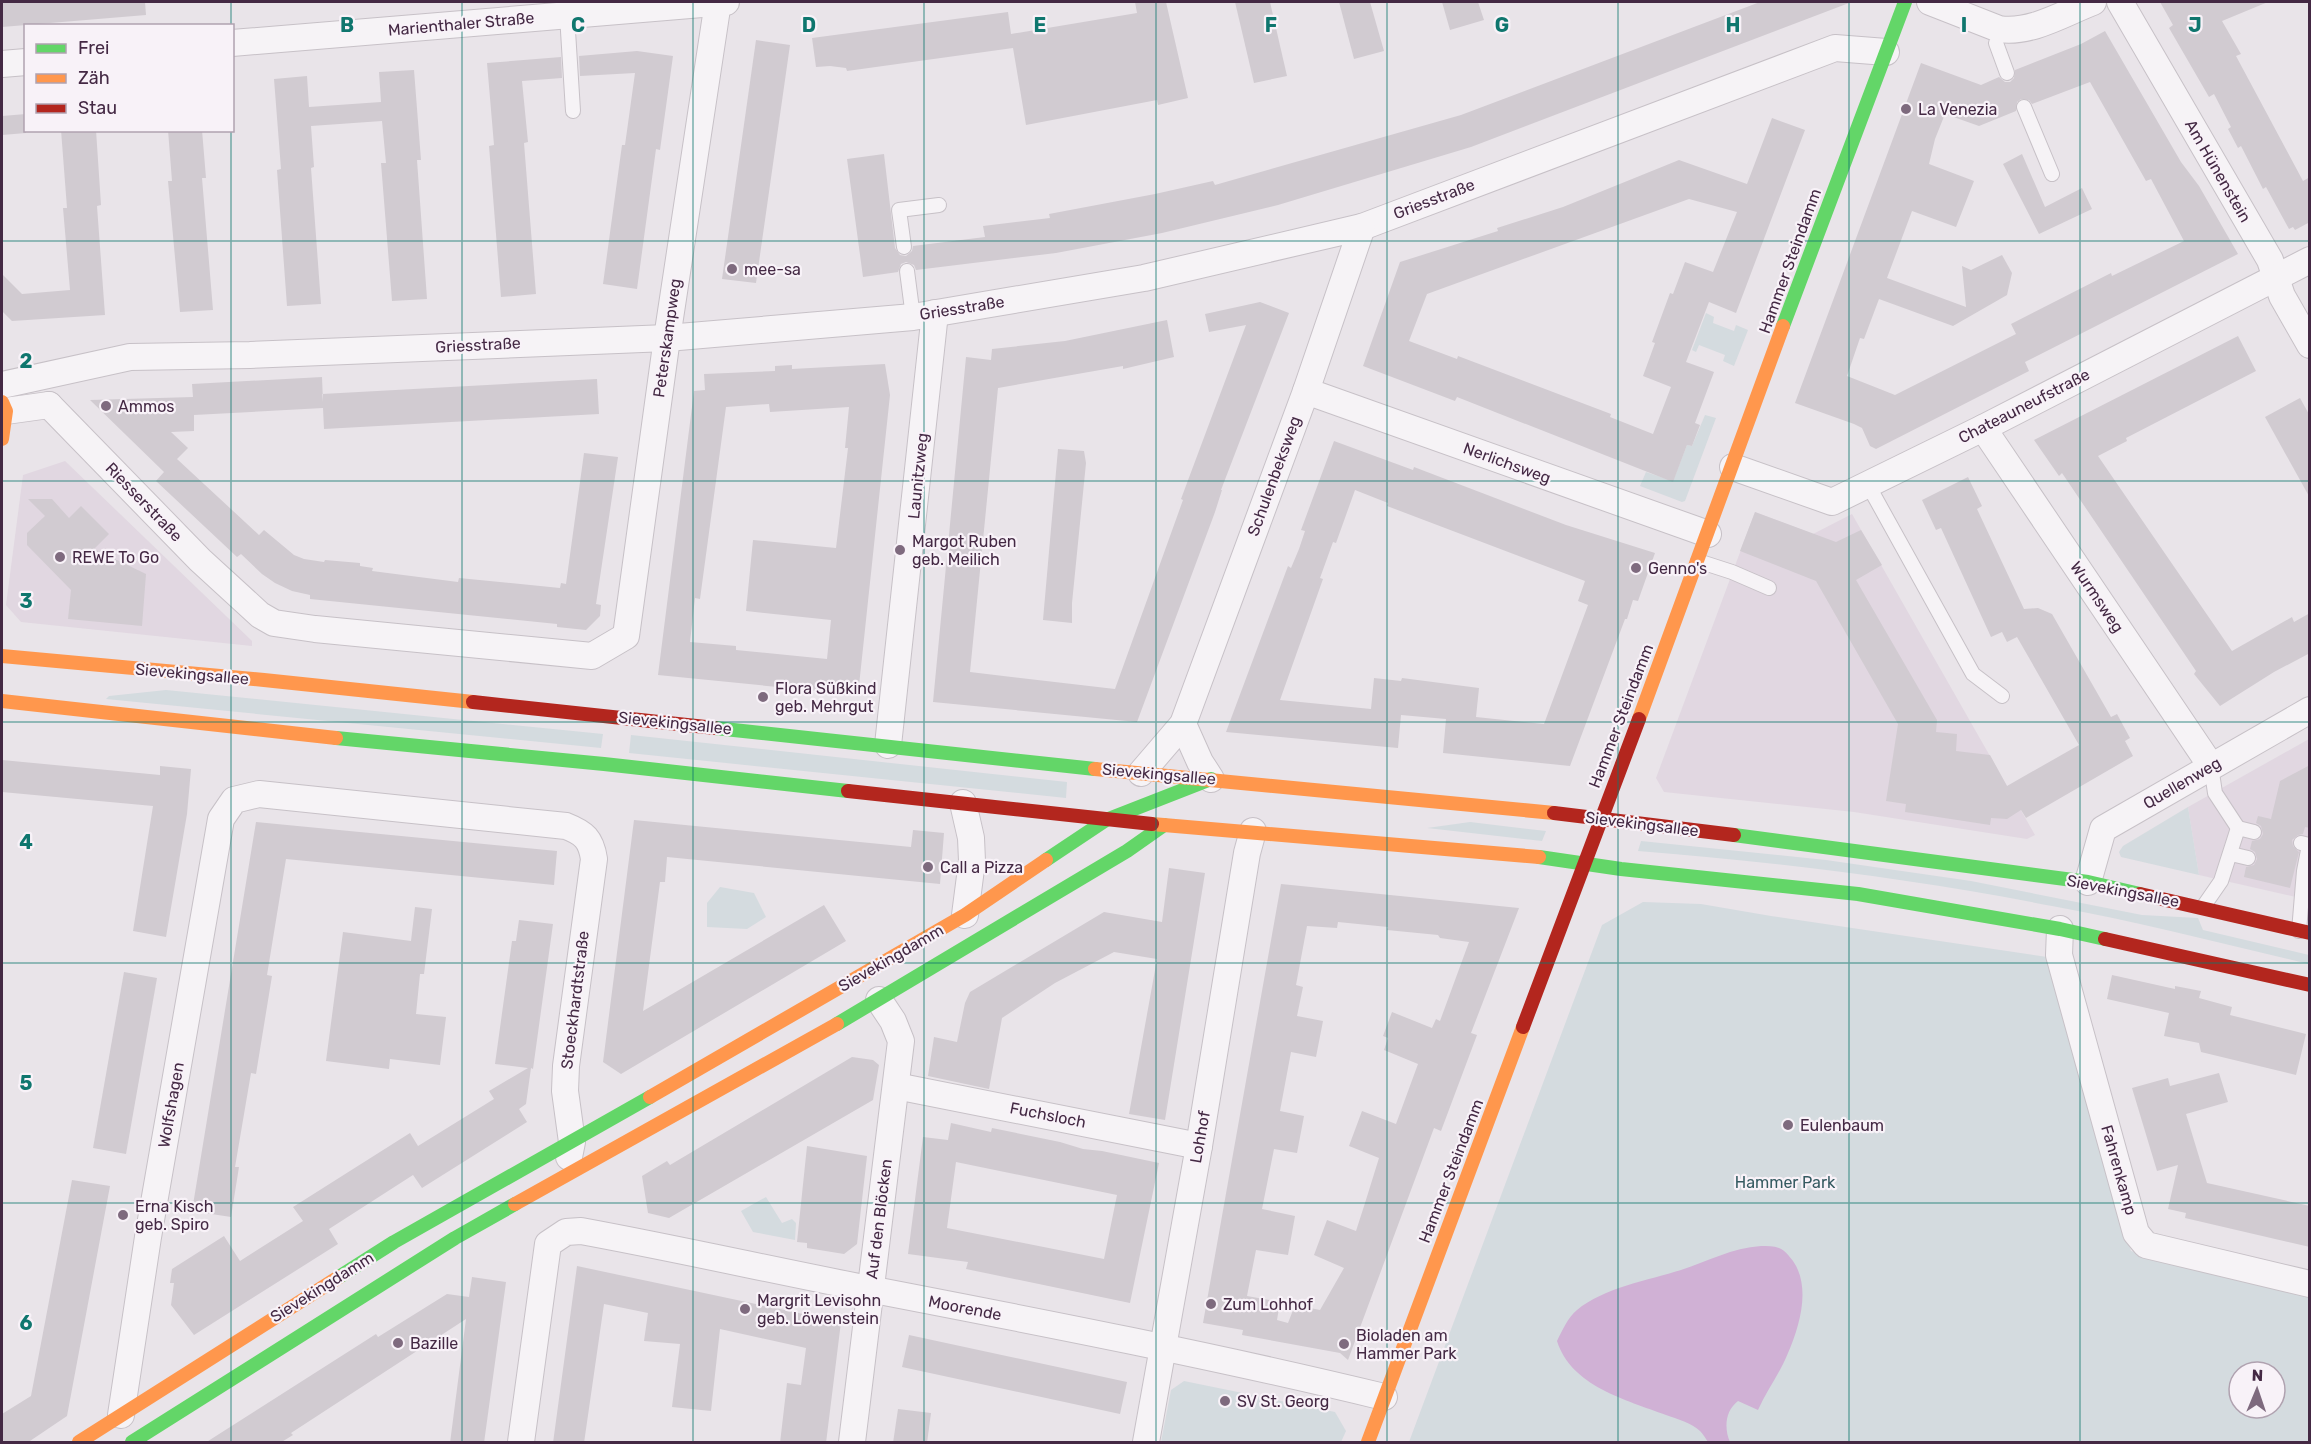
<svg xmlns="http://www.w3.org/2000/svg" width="2311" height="1444" font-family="Rubik,sans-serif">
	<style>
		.built { fill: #e1d7e1 }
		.green { fill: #d4dbdf; fill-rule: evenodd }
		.water { fill: #d0b1d5 }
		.building { fill: #d1cbd1; fill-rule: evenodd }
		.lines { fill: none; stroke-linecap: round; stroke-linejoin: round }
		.lane-casing { stroke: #c7c1c7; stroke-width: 16 }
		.street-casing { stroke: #c7c1c7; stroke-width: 28 }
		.lane { stroke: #f6f3f6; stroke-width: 14 }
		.street { stroke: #f6f3f6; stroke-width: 26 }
		.fast { stroke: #63d668; stroke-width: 14 }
		.slow { stroke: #ff974d; stroke-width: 14 }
		.jam { stroke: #b3261e; stroke-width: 14 }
		.grid { fill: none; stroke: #0f766e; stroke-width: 1.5; stroke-opacity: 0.55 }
		.poi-dot { fill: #7e6a7e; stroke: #f8f2f8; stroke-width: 2 }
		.labels { text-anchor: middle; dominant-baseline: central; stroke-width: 4.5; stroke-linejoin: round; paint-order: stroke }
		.street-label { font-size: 16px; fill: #442944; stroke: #f8f2f8 }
		.poi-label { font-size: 16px; fill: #442944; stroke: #f8f2f8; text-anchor: start }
		.park-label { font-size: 16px; fill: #355a61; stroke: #f8f2f8 }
		.grid-label { font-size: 20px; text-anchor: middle; font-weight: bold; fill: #0f766e; stroke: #f8f2f8; stroke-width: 4.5; stroke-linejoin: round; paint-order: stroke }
	</style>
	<rect width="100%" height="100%" fill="#e9e4e9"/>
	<!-- built -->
	<g class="built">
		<polygon points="65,461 252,641 252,646 21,622 6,605 23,475"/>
		<polygon points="1755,512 1813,534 1852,514 2035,835 2027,839 1854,812 1664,792 1656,778"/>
		<polygon points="2309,739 2309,900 2199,875 2188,807"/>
	</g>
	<!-- green -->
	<g class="green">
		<polygon points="1706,313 1714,317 1713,323 1734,331 1736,325 1748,330 1734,366 1723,361 1725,355 1699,345 1696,352 1692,350"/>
		<polygon points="1705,415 1716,418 1685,501 1682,502 1640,486 1646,472 1673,481 1687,445 1692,446"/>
		<polygon points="166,690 603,734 601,748 106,699 109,696"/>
		<polygon points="631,735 1067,782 1066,798 629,753"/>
		<polygon points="2188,807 2199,875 2121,857 2119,852 2123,846"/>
		<polygon points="1470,822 1546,831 1542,841 1427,828"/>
		<path d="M1641,841L1826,860L1971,881L2142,915L2198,918L2203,930L2309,955V964C2224,944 2139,922 2052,906C1915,879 1777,862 1638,851Z"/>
		<polygon points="720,887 754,893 766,917 747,929 707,927 707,903"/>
		<path d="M1643,902L1701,904L1771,916L2047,957L2131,1251L2309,1295V1442H1409L1602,925ZM2239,1372H2275V1408H2239Z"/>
		<polygon points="766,1197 782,1223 792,1219 796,1223 795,1240 753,1232 741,1211"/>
		<polygon points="1184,1381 1335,1412 1346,1431 1341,1442 1161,1442 1171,1390"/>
	</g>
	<!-- water -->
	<path class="water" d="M1761,1246C1767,1246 1774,1246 1779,1248C1785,1250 1789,1256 1793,1261C1811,1287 1800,1325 1788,1353C1780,1373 1767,1390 1758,1410L1738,1401C1725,1411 1724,1428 1730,1442H1708C1706,1439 1703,1434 1700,1431C1692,1423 1677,1419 1666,1415C1626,1400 1571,1386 1557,1341C1562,1331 1568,1317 1577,1310C1603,1288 1649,1280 1681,1270C1708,1261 1732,1248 1761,1246Z"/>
	<!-- building -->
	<g class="building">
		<polygon points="2,2 145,2 146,15 2,27"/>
		<polygon points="1135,2 1166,2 1188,98 1158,105 1157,100 1026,125 1013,48 847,71 846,68 830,66 816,67 812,38 1008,12 1011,34 1137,13"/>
		<polygon points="1235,2 1270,2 1287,76 1254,83"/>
		<polygon points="1339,2 1370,2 1384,51 1354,59"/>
		<polygon points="1442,2 1478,2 1484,20 1450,30"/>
		<polygon points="1760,2 1849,3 1471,147 1278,205 1162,233 1056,253 916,270 914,265 906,262 901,264 898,272 863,277 847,159 884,154 895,248 900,255 906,256 912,251 913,246 985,237 983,226 1050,218 1049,214 1155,194 1213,181 1215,185 1461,115"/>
		<polygon points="2160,2 2268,2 2222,21 2241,54 2236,56 2303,181 2310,177 2310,222 2295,230 2293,227 2289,229 2266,187 2263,189 2241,146 2238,148 2228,129 2231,127 2214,94 2209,97 2169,28 2173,25"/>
		<path d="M2105,31L2181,162L2199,186L2238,254L2025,362L2029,371L1876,449L1870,446L1862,428L1854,424L1795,403L1921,63L1981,85L1999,77L2005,82H2010L2014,78L2015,70L2081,44ZM2090,82L2146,181L2151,179L2184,241L2112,276L2111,273L2011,324L2016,334L1895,395L1847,376L1860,338L1864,339L1879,299L1953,326L2007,295L2012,273L2002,255L1971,270L1962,266L1966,307L1887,278L1912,211L1956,227L1974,181L1929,164L1935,139L1945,114L1979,126L2016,111L2017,102L2021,99L2029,100L2032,104Z"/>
		<polygon points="756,40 790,45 756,283 722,279"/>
		<polygon points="637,51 673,56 660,150 656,149 637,289 603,284 622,145 625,145 635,73 580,76 579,56"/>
		<polygon points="561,57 562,78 522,81 528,142 524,143 536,294 501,297 489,146 494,145 487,63"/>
		<polygon points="414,70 421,160 417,160 427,299 392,301 381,163 386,163 382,121 311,126 314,167 311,168 321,304 287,306 277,170 281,169 274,79 307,76 309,107 381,102 379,72"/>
		<polygon points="26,114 26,133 2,135 2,116"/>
		<path d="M1772,118L1805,130L1736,313L1709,302L1686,362L1714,372L1695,423L1700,425L1692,446L1687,445L1673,482L1457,397L1455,401L1363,366L1400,262L1498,231L1497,228L1563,207L1679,160L1747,184ZM1689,199L1737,212L1713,272L1685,262L1673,294L1670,293L1652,342L1655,343L1643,376L1671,387L1653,434L1610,417L1611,414L1458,356L1457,359L1409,341L1427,294Z"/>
		<polygon points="61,130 96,130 101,205 97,206 105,315 12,321 2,311 2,274 22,294 70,290 63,208 67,208"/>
		<polygon points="168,130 202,130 206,178 202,178 213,310 180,312 168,181 172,181"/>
		<polygon points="2022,154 2045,207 2082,188 2092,209 2039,234 2003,164"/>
		<polygon points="1260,302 1289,313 1221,490 1222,490 1215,512 1137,722 933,702 966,357 991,360 992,349 1065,341 1167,320 1174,357 1123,369 1123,366 998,388 970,672 1115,689 1183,500 1181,499 1246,325 1209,332 1205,314"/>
		<polygon points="2238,336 2256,371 2126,438 2127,441 2098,456 2232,651 2292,617 2294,622 2310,613 2310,653 2274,672 2220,706 2194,674 2196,671 2062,473 2059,476 2034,440"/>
		<path d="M885,364L890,395L858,695L658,675L694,391L705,390L704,374L775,371V366L792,365V369ZM769,404L770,412L849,407L845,448H848L836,548L753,540L746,611L831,620L827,659L736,650V646L690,642L695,598L700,599L726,407Z"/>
		<polygon points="322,377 323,402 322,394 597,379 599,414 324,429 323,408 194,415 194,431 171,432 188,448 177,459 259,535 264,530 294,555 304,559 324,562 325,560 360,563 360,566 373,568 372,571 458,582 459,578 560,588 561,583 566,584 584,453 618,457 596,604 601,605 600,616 586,630 557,627 557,624 310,599 310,595 292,591 275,583 262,574 241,554 237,557 156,481 164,472 90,400 193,397 192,384"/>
		<polygon points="2300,398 2310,416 2310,498 2265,417"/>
		<path d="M1334,441L1413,470L1414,467L1566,525L1655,553L1638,601L1633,600L1627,619H1625L1570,766L1443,753L1446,719L1401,715L1398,748L1226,732L1288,566L1291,568L1299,549L1305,531L1301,530ZM1355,490L1388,503L1387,506L1585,581L1578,601L1588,605L1544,724L1476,717L1479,688L1402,678L1401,681L1374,678L1371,709L1280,700L1323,579L1320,578L1333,542L1336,543Z"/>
		<polygon points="1058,449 1084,451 1086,463 1072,603 1072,623 1043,620"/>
		<polygon points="1968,477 1982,506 1977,509 2024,609 2038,608 2052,614 2111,717 2117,714 2130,738 2125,741 2133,756 2026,818 2021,810 2007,819 1991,818 1990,825 1905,812 1906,804 1886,801 1898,724 1816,581 1740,551 1755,512 1836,542 1861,530 1882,565 1856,580 1937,720 1936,732 1957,734 1956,751 1990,755 2007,786 2079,745 2017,637 2007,642 2002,632 1991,637 1941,528 1936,530 1922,500"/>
		<polygon points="28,499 52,499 69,518 81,506 109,534 94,549 146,574 142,626 68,619 71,590 27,545 27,533 45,516"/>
		<polygon points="2,760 160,775 160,766 191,769 187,814 166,937 133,931 153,806 2,792"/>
		<polygon points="2310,765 2310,828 2305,827 2303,834 2298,835 2292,840 2293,846 2299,852 2290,888 2244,877 2246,867 2254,865 2257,859 2255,852 2250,849 2252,841 2260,839 2263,834 2261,826 2256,823 2258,816 2271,819 2280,781"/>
		<polygon points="634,820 911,847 913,830 944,833 940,884 667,857 665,882 660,882 643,1011 824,905 846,941 621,1074 603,1062"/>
		<polygon points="256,822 557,851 554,885 286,859 267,975 272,976 256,1074 251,1073 235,1167 239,1167 231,1217 192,1211"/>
		<polygon points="1169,868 1205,873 1165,1120 1129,1114 1157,959 1114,952 1055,983 1002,1018 989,1089 928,1076 934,1037 957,1042 965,1003 970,992 1104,912 1162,922"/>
		<path d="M1281,884L1519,908L1471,1033L1477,1035L1441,1131L1434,1128L1348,1360L1340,1353L1242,1335L1243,1330L1203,1323ZM1338,922L1388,927L1387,930L1438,935L1440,938L1469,942L1440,1021L1436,1019L1432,1028L1392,1012L1383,1036L1388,1038L1384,1050L1418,1064L1396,1124L1362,1111L1349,1146L1379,1158L1365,1203L1356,1231L1327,1220L1314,1255L1344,1268L1320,1310L1295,1305L1288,1323L1277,1320L1280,1302L1247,1296L1256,1250L1288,1255L1295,1216L1262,1209L1274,1149L1297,1153L1304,1116L1280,1111L1291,1052L1316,1057L1323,1021L1297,1016L1303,987L1296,985L1307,926L1337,928Z"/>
		<polygon points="415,907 432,909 424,974 420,974 416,1014 446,1017 440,1065 390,1059 389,1069 326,1061 343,932 411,941"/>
		<polygon points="519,920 553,924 533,1069 531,1068 526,1104 519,1109 527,1122 422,1188 413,1175 329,1229 338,1244 194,1335 171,1305 174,1283 170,1283 172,1269 224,1236 240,1261 303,1221 293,1207 410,1133 418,1146 494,1099 489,1091 528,1068 495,1064 512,941 516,941"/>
		<polygon points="124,972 157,978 126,1154 93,1148"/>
		<polygon points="2112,975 2175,989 2175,986 2201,991 2199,998 2232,1007 2230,1015 2306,1034 2296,1075 2201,1052 2199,1043 2164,1036 2169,1013 2107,999"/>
		<polygon points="852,1057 873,1060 879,1065 873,1100 669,1218 648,1213 642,1176 667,1161 670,1165"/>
		<polygon points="2219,1073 2228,1102 2186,1114 2207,1183 2310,1206 2310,1247 2185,1218 2186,1213 2168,1209 2178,1165 2157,1171 2132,1088 2168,1078 2170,1086"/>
		<path d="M951,1123L991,1132L992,1128L1060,1142L1083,1149L1102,1151L1159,1163L1130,1303L966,1269L968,1262L908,1254L923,1137L948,1140ZM956,1162L1117,1195L1104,1259L947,1228Z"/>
		<polygon points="807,1146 867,1156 857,1244 844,1254 807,1248 807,1243 797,1242"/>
		<polygon points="72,1180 110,1186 67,1416 27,1443 2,1443 2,1414 31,1396"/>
		<polygon points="577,1266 841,1322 826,1443 780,1443 787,1383 801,1385 806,1348 720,1329 711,1411 672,1407 680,1344 644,1341 648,1313 604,1304 584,1443 553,1443"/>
		<polygon points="472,1277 506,1282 484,1443 450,1443 466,1319 291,1433 293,1435 280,1443 205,1443 376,1334 378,1337 447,1294 469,1297"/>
		<polygon points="909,1335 1127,1382 1120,1414 902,1367"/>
		<polygon points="898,1409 931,1413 927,1443 893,1443"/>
	</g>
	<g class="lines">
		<!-- lane casing -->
		<g class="lane-casing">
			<g id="lane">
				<polyline points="567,15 573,111"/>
				<polyline points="1996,43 2007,73"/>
				<polyline points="2024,107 2052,174"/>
				<polyline points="904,247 899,210 939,205"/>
				<polyline points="907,271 913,317"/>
				<polyline points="1867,483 1973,674 2002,696"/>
				<polyline points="1698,561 1732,572 1769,588"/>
				<polyline points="2211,766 2215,793 2238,828"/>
				<polyline points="2231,854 2248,858"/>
				<polyline points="2203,907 2221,881 2238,828 2254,832"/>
				<polyline points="2299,931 2304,871 2309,845 2301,843"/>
			</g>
		</g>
		<!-- street casing -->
		<g class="street-casing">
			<g id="street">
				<path d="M1930,2L1999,29C2031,34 2064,13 2093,2"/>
				<polyline points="2120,2 2270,260 2282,296 2310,345"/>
				<polyline points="232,43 726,2"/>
				<polyline points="2,64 26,62"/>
				<polyline points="2,385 130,357 250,355 667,338 913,317 1144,278 1362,227 1835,48 1886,52"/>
				<polyline points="1306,391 1708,534"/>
				<polyline points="49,405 200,560 260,615 274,623 315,629 592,656 626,636 667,338 718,2"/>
				<polyline points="6,411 49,405"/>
				<polyline points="1983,428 2211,766"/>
				<polyline points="1733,467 1832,502 1983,428 2310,260"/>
				<polyline points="1183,724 1200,762 1211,779"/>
				<polyline points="888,745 935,313"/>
				<polyline points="1141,773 1183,724 1306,391 1362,227"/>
				<polyline points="963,803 971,838 972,861 965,915"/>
				<polyline points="2088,882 2103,829 2310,710"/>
				<polyline points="2060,929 2059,955 2136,1233 2146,1245 2310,1284"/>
				<polyline points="896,1086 1199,1146"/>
				<path d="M121,1415L148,1237L221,819L234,800L259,794L566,826C584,833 591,839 594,859L566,1066L565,1091L572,1142L569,1157"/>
				<path d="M521,1442L548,1244L566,1232L581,1231C679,1249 776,1271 874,1290C1045,1323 1215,1356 1384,1397"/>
				<polyline points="852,1442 901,1041 893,1021 879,1000"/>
				<polyline points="1146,1442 1199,1146 1247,853 1253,831"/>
			</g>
		</g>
		<!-- lane -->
		<use href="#lane" class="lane"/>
		<!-- street -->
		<use href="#street" class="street"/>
		<!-- fast -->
		<g class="fast">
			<polyline points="1783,326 1905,2"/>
			<polyline points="715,728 1095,769"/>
			<polyline points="336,738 604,764 848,791"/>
			<polyline points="1734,835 2088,882 2140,894"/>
			<polyline points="1539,857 1621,869 1858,894 2060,929 2105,939"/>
			<polyline points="1046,860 1106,820 1211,779"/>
			<polyline points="837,1024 1127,851 1164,825"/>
			<polyline points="339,1277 394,1242 650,1097"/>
			<polyline points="132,1442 455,1238 515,1204"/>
		</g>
		<!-- slow -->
		<g class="slow">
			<polyline points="2,402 6,411 2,439"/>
			<polyline points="2,656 264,680 473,702"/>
			<polyline points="2,701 336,738"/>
			<polyline points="1639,719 1783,326"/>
			<polyline points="1095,769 1554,813"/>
			<polyline points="1152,824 1539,857"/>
			<polyline points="650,1097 965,915 1046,860"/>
			<polyline points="515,1204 837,1024"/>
			<polyline points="79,1442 339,1277"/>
			<polyline points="1368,1442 1523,1027"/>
		</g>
		<!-- jam -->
		<g class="jam">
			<polyline points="473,702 715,728"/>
			<polyline points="848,791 1152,824"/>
			<polyline points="1554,813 1734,835"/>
			<polyline points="2140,894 2310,933"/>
			<polyline points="2105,939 2310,985"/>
			<polyline points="1523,1027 1639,719"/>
		</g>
	</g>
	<!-- grid -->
	<path class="grid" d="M231,2V26M462,2V1442M693,2V1442M924,2V1442M1156,2V1442M1387,2V1442M1618,2V1442M1849,2V1442M2080,2V1442M231,130V1442M2,241H2310M2,481H2310M2,722H2310M2,963H2310M2,1203H2310"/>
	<!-- markers -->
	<g class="poi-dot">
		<circle cx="1906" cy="109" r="6"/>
		<circle cx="732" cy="269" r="6"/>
		<circle cx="106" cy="406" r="6"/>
		<circle cx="900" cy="550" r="6"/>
		<circle cx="60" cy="557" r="6"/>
		<circle cx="1636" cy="568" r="6"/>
		<circle cx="763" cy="697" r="6"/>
		<circle cx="928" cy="867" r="6"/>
		<circle cx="1788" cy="1125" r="6"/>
		<circle cx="123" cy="1215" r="6"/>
		<circle cx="1211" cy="1304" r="6"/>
		<circle cx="745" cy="1309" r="6"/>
		<circle cx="398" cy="1343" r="6"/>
		<circle cx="1344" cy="1344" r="6"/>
		<circle cx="1225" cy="1401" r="6"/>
	</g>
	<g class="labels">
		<!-- street labels -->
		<g class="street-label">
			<text transform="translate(461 24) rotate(-5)">Marienthaler Straße</text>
			<text transform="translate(2218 171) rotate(60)">Am Hünenstein</text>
			<text transform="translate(1434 199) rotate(-21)">Griesstraße</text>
			<text transform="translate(1790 261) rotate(-70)">Hammer Steindamm</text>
			<text transform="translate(962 308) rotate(-9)">Griesstraße</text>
			<text transform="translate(667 338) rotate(-82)">Peterskampweg</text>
			<text transform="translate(478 345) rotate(-3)">Griesstraße</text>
			<text transform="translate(2024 406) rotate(-27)">Chateauneufstraße</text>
			<text transform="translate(1507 463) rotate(20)">Nerlichsweg</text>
			<text transform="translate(918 476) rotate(-84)">Launitzweg</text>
			<text transform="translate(1274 476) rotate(-70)">Schulenbeksweg</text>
			<text transform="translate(144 502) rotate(46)">Riesserstraße</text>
			<text transform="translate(2097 597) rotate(56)">Wurmsweg</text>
			<text transform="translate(192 674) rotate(5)">Sievekingsallee</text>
			<text transform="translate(1621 716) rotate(-69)">Hammer Steindamm</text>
			<text transform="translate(675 723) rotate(6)">Sievekingsallee</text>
			<text transform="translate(1159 774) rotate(5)">Sievekingsallee</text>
			<text transform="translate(2182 783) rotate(-30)">Quellenweg</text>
			<text transform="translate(1642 824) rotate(7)">Sievekingsallee</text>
			<text transform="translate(2123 891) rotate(11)">Sievekingsallee</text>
			<text transform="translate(891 958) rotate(-30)">Sievekingdamm</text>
			<text transform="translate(575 1000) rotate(-83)">Stoeckhardtstraße</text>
			<text transform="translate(171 1105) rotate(-80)">Wolfshagen</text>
			<text transform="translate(1048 1115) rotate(11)">Fuchsloch</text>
			<text transform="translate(1200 1137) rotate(-80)">Lohhof</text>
			<text transform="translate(2119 1170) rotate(74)">Fahrenkamp</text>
			<text transform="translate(1451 1171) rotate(-69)">Hammer Steindamm</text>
			<text transform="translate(879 1219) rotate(-83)">Auf den Blöcken</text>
			<text transform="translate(322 1287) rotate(-32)">Sievekingdamm</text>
			<text transform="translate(965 1308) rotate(11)">Moorende</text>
		</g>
		<!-- poi labels -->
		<g class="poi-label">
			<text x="1918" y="109">La Venezia</text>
			<text x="744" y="269">mee-sa</text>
			<text x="118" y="406">Ammos</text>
			<text x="912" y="541">Margot Ruben<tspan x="912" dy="18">geb. Meilich</tspan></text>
			<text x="72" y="557">REWE To Go</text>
			<text x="1648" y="568">Genno's</text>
			<text x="775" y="688">Flora Süßkind<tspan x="775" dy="18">geb. Mehrgut</tspan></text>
			<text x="940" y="867">Call a Pizza</text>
			<text x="1800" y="1125">Eulenbaum</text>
			<text x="135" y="1206">Erna Kisch<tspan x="135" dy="18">geb. Spiro</tspan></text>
			<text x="757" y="1300">Margrit Levisohn<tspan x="757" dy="18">geb. Löwenstein</tspan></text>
			<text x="1223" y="1304">Zum Lohhof</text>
			<text x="1356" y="1335">Bioladen am<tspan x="1356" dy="18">Hammer Park</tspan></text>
			<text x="410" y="1343">Bazille</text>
			<text x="1237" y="1401">SV St. Georg</text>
		</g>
		<!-- park labels -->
		<g class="park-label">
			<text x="1785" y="1182">Hammer Park</text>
		</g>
	</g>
	<g class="grid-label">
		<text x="347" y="32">B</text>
		<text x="578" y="32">C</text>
		<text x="809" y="32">D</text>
		<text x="1040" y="32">E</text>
		<text x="1271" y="32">F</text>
		<text x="1502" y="32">G</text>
		<text x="1733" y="32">H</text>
		<text x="1964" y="32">I</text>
		<text x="2195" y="32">J</text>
		<text x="26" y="368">2</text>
		<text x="26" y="608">3</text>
		<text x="26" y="849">4</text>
		<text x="26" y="1090">5</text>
		<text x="26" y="1330">6</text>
	</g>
	<!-- border -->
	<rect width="2311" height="1444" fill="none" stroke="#442944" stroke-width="6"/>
	<!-- legend -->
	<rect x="24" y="24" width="210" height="108" fill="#f8f2f8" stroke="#b0a2b0" stroke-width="1.5"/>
	<rect x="36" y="44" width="30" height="9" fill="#63d668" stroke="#b0a2b0" stroke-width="1.5"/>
	<text x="78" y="54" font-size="18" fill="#442944">Frei</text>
	<rect x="36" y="74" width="30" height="9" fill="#ff974d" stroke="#b0a2b0" stroke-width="1.5"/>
	<text x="78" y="84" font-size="18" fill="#442944">Zäh</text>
	<rect x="36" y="104" width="30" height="9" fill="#b3261e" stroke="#b0a2b0" stroke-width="1.5"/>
	<text x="78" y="114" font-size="18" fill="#442944">Stau</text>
	<!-- north arrow -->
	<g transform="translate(2257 1390) rotate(2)"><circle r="28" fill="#f8f2f8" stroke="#b0a2b0" stroke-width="1.5"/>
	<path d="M0-4.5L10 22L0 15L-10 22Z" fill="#7e6a7e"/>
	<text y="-9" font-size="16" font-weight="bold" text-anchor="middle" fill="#442944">N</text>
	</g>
</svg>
